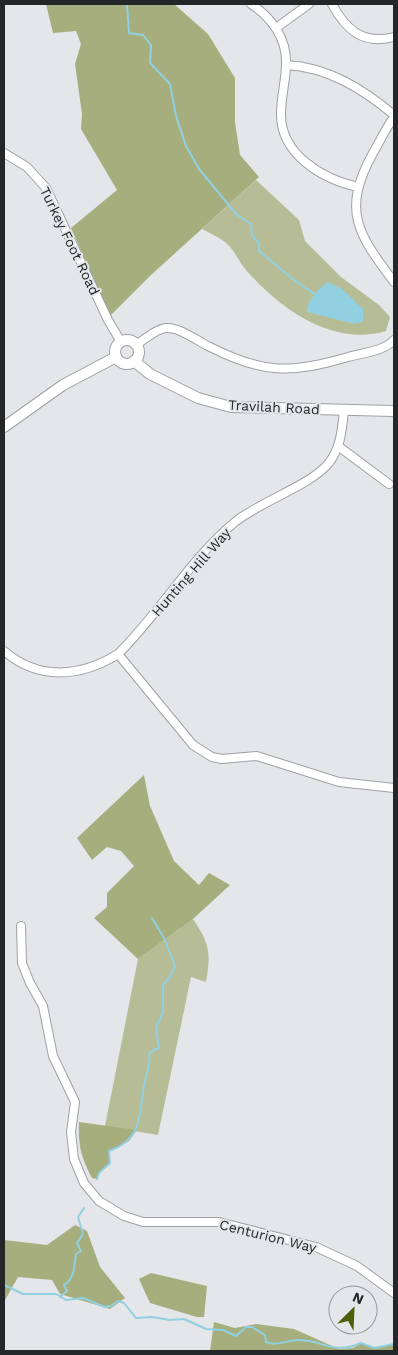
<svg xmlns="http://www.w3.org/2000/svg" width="398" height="1355" font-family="'Work Sans',sans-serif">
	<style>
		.green { fill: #b6bd96 }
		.forest { fill: #a6ae7d }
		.water { fill: #91d0e1 }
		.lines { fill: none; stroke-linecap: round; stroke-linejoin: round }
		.stream { stroke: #91d0e1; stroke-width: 2 }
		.minor-casing { stroke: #9ea1a5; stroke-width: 10 }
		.major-casing { stroke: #9ea1a5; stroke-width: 12 }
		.minor { stroke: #fff; stroke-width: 8 }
		.major { stroke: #fff; stroke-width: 10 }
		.labels { text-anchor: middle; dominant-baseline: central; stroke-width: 4; stroke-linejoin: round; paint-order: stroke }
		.street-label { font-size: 14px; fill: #252628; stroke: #e4e6ea }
	</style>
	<rect width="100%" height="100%" fill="#e4e6ea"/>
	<!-- green -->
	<g class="green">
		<path d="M256,180L299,220L305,241L341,277L379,305L390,317L386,331C333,347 280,309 246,270C239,262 234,249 225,242C219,237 209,233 202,229Z"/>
		<path d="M193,919C210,944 211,953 206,982L191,977L158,1135L105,1126L138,959Z"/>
	</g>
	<!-- forest -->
	<g class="forest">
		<polygon points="46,4 174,4 208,34 235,78 235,122 240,155 259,177 151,275 110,316 71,228 117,190 81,129 82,114 75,64 81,44 76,31 53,33"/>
		<polygon points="144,775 150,806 174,861 199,885 209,873 230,885 193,919 138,959 94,918 107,907 107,893 134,866 121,851 107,847 92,860 77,838"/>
		<path d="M79,1122L137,1130L129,1141L109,1151L110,1163L99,1173L97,1179L92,1178C81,1157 78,1145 79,1122Z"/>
		<polygon points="75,1225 87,1231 100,1267 125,1298 110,1309 60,1294 52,1280 18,1277 4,1302 4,1240 47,1245"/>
		<polygon points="151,1273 207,1286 204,1317 197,1317 150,1303 139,1279"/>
		<polygon points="214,1322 235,1328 256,1324 294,1329 339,1349 353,1348 361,1343 374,1348 394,1344 394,1351 210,1351"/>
	</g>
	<!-- water -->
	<path class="water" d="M328,282L342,289L363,309V321L355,324L307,312C306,301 319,288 328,282Z"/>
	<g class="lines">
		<!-- stream -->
		<g class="stream">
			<path d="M127,4L129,33L143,35L151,45L150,63L170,84L176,116L186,146L199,169L237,215L251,224L252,236L259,243V251C278,266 295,283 315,294"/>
			<path d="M97,1179L99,1173L110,1163L109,1151C150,1137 136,1102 148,1070L150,1052L159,1048L156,1028L163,1012V985L170,977L175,966L164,938L152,918"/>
			<path d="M4,1285L23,1294H56L66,1300L83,1298L105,1307L111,1306L118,1301L124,1303L136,1318L152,1317L170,1320L184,1319L206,1329L223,1330L236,1336L246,1327H252L265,1335L266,1342C279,1347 287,1339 300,1340C325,1341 334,1355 361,1343L374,1348L394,1344"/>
			<path d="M60,1297L67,1291L64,1285C75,1278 74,1267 76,1254L81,1251L77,1243L83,1234L78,1217L84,1208"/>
		</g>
		<!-- minor casing -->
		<g class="minor-casing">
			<g id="minor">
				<path d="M251,4C271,17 287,38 286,64C286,80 281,97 281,113C280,154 322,179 358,187"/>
				<path d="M332,4C346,30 363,45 394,37"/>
				<polyline points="276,28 309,4"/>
				<path d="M286,65C328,67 363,89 394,115"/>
				<path d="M394,117C386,128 380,141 373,153C341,211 358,234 394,282"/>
				<polyline points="4,153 27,167 46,188 108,320 121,342"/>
				<path d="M135,345C145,340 155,329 166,328C179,327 196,340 208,346C263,374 290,374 348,357C363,353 384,351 394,340"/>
				<polyline points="338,446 389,484"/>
				<path d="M4,651C39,681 81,677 118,654C159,614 191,558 235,522C261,501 309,486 328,464C341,448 342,429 344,410"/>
				<polyline points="118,654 193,745 212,757 222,759 257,756 339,782 394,788"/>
				<polyline points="21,926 22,963 30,983 43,1006 53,1056 75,1102 71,1132 74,1159 84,1183 99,1201 124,1216 143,1222 219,1222 316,1247 357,1266 394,1293"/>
			</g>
		</g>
		<!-- major casing -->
		<g class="major-casing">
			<g id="major">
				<circle cx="127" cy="352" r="12"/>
				<polyline points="134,361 150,374 198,398 231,407 394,411"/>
				<polyline points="4,427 63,385 116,357"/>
			</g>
		</g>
		<!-- minor -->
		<use href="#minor" class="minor"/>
		<!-- major -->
		<use href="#major" class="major"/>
	</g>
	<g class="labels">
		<!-- street labels -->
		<g class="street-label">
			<text transform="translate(70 241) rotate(64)">Turkey Foot Road</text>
			<text transform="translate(274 407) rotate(3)">Travilah Road</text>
			<text transform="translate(191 572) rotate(-49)">Hunting Hill Way</text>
			<text transform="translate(268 1236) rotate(14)">Centurion Way</text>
		</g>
	</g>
	<!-- border -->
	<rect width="398" height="1355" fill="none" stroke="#252628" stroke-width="10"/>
	<!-- north arrow -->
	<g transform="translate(353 1310) rotate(24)"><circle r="24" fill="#e4e6ea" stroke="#98999c"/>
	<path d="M0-4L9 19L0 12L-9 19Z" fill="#4b6009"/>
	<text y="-8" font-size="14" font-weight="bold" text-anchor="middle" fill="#252628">N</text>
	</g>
</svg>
